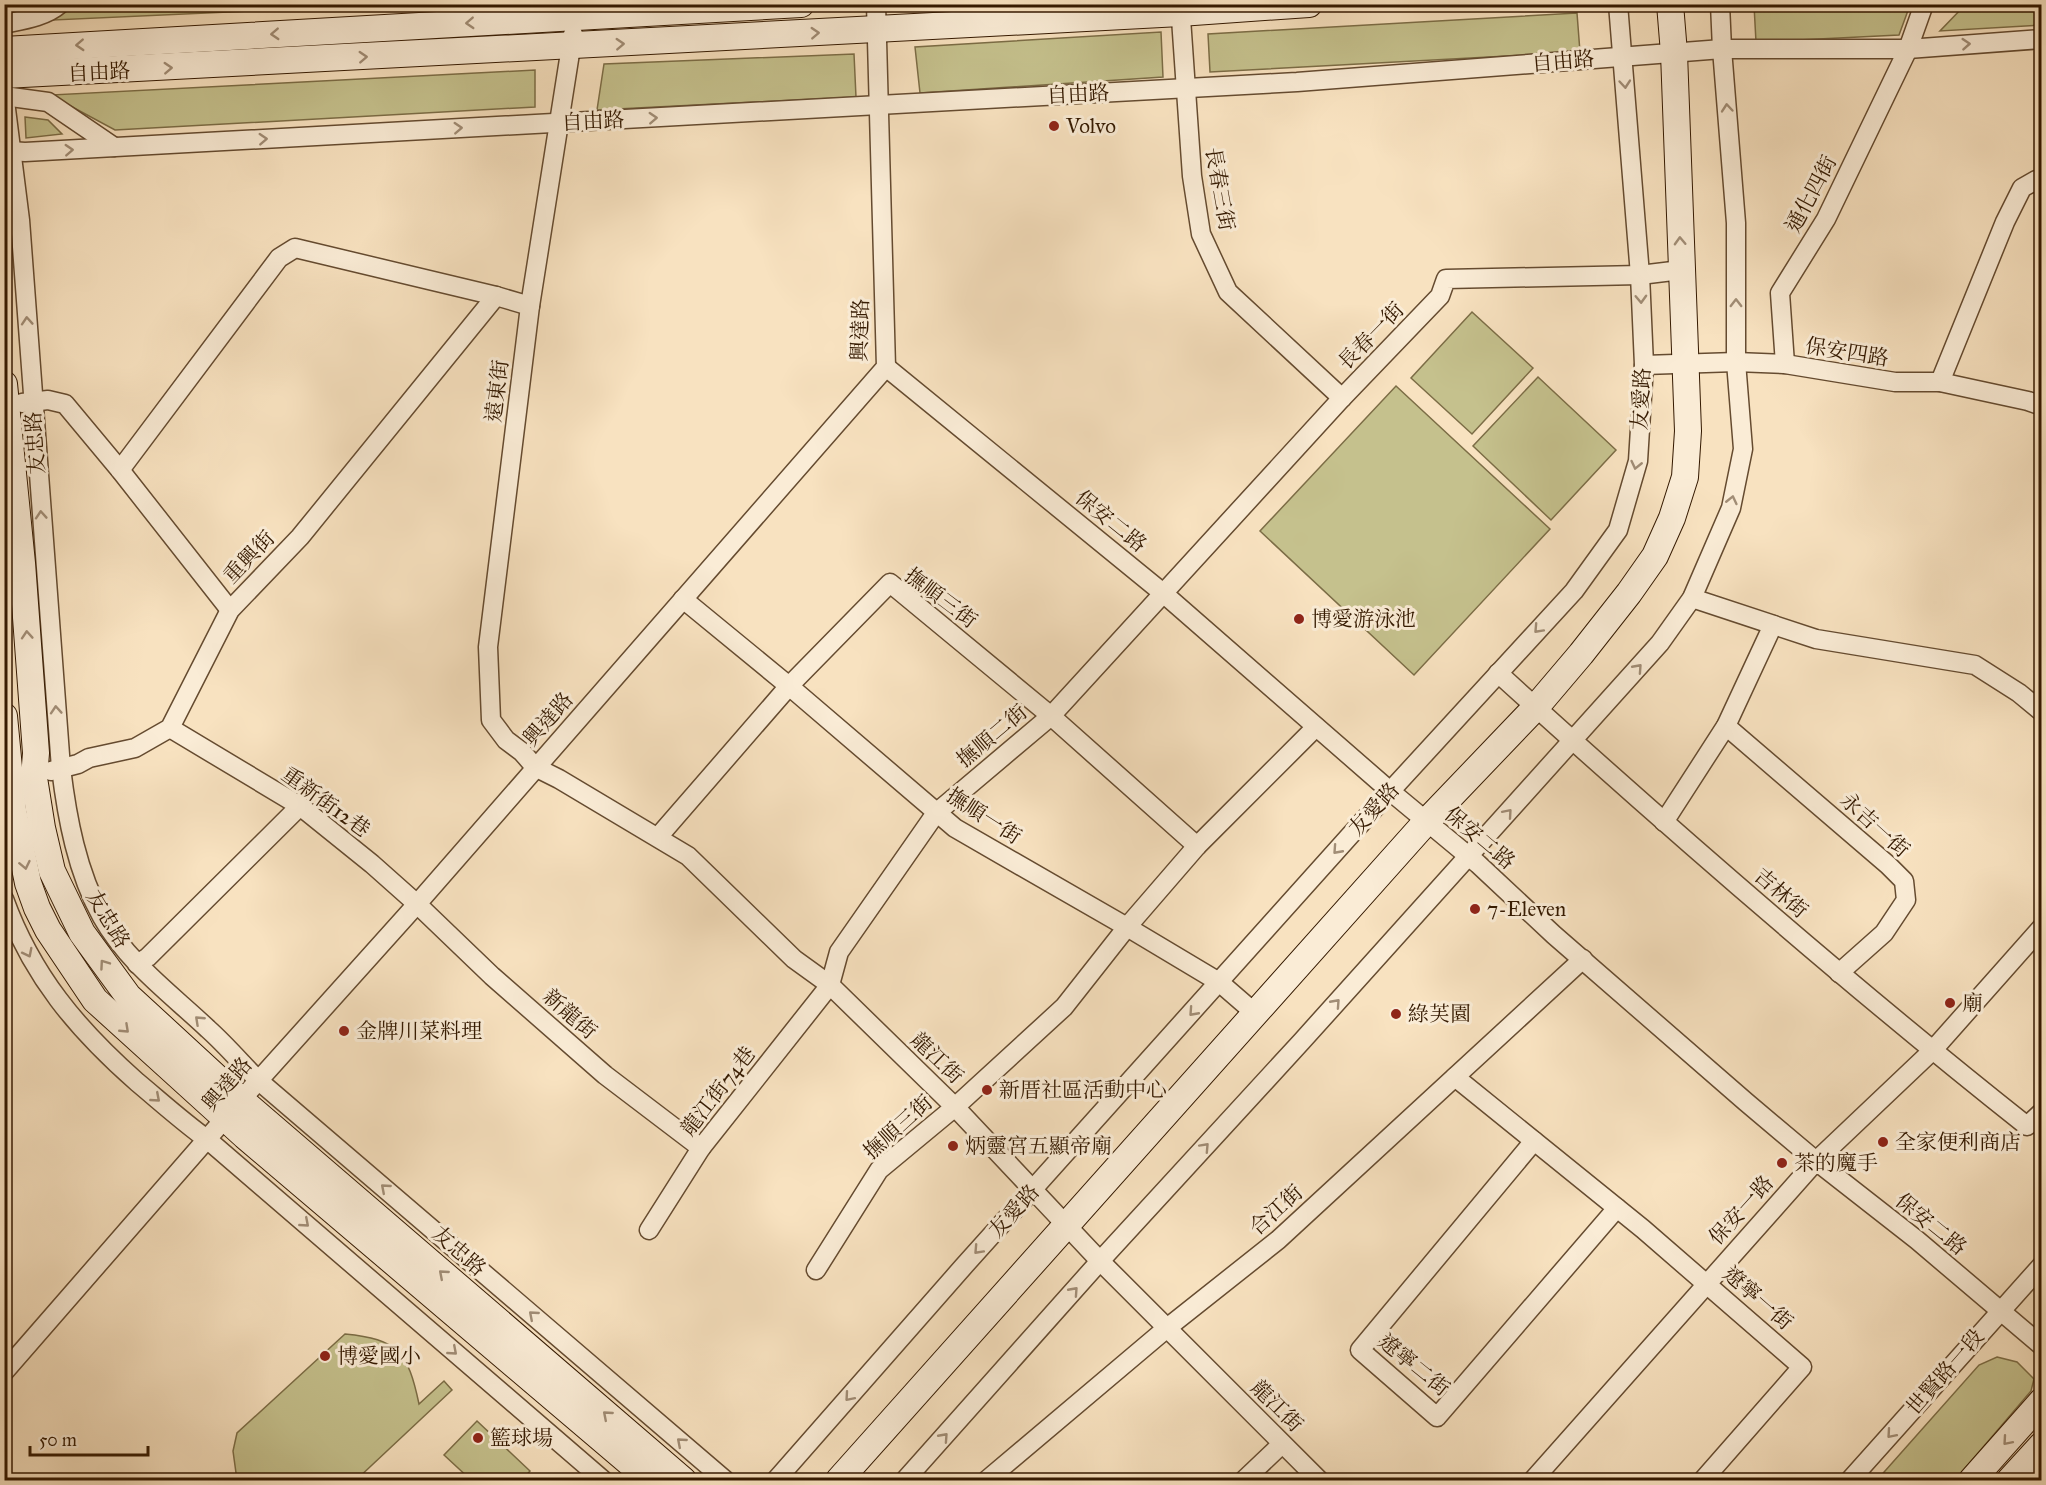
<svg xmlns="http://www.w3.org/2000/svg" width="2046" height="1485" font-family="'IM FELL Great Primer','Noto Serif TC',serif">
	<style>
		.green { fill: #c5c18d; stroke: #7c6d46; stroke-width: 1.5 }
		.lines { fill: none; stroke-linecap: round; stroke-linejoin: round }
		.street-casing { stroke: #654b30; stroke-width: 21 }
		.secondary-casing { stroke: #341900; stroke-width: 28 }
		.street { stroke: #faecd6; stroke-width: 18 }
		.secondary { stroke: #faecd6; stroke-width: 26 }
		.oneway { stroke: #a18d76 }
		.poi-dot { fill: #8f2418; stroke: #faecd6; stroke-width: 2 }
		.labels { text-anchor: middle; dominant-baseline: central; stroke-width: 6; stroke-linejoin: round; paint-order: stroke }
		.street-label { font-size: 21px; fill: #341900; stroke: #faecd6 }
		.poi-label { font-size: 21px; fill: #341900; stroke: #faecd6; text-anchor: start }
	</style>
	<rect width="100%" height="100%" fill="#f8e2c0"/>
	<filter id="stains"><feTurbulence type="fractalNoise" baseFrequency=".00333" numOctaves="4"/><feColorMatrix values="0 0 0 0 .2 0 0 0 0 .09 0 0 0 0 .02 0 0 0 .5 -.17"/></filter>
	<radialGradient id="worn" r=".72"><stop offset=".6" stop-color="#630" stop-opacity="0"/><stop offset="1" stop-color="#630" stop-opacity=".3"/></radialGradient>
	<!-- green -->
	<g class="green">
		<polygon points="72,4 379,5 54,20"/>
		<polygon points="1754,5 1910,5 1899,35 1756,42"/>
		<polygon points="1965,5 2041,5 2041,25 1940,31"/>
		<polygon points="1577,13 1580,52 1210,72 1208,34"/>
		<polygon points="1161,32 1163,77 920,93 915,47"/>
		<polygon points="854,54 856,97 597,110 604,64"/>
		<polygon points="535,70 535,107 115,130 50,95"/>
		<polygon points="25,117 48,120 62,134 26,138"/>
		<polygon points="1472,312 1533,368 1472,434 1411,378"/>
		<polygon points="1538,377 1616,450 1551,520 1473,446"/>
		<polygon points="1396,386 1550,529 1414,675 1260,531"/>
		<path d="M345,1334C398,1339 408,1352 419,1404L444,1381L452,1390L356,1480H237L233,1451L237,1433Z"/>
		<polygon points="1997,1357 2017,1362 2034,1379 2031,1391 1955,1480 1877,1480 1979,1365"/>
		<polygon points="477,1421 530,1471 522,1480 471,1480 444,1455"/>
	</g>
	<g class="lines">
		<!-- street casing -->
		<g class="street-casing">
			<g id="street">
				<polyline points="1180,4 1192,176 1201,234 1228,292 1342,398"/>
				<path d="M4,24C23,20 45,17 60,4"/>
				<polyline points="573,34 530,306 488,647 491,720 506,740 522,752 535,767 559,779 688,856 794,959 830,985 955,1107 1100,1261 1319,1480"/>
				<path d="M4,93L20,220L61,768C67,818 77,872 102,917C127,962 171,994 208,1029C226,1045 242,1064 259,1081L725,1480"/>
				<polyline points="4,96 48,102 114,147"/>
				<polyline points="10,151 25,152 1297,82 1722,49 1908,49 2042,39"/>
				<polyline points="1785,364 1780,293 1826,219 1908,49 1924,4"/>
				<polyline points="1644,365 1736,362 1785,364 1895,382 1940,382 2028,401 2042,406"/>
				<polyline points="886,367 1163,593 1390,791 1478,864 1554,935 1746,1102 1816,1161 1917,1240 2042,1346"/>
				<polyline points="1940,382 2005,222 2022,188 2036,180 2042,180"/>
				<polyline points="22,403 48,400 65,404 120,470 230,610"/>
				<polyline points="120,470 279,258 295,248 496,296 530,306"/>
				<polyline points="1692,598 1816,639 1975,665 2019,693 2042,712"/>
				<polyline points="683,599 789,686 955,828 1127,927 1219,982 1256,1014"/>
				<path d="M1498,673C1670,829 1845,982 2027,1126L2042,1112"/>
				<polyline points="1726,726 1888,865 1904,881 1906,900 1884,933 1839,973"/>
				<polyline points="170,728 300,806 372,864 417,904 492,976 605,1075 701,1148"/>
				<polyline points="51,771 78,764 89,758 135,748 170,728 230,610 300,537 496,296"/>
				<polyline points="1664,822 1726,726 1773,625"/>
				<polyline points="658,837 789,686 890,583 1051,716 1197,846"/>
				<path d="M4,899C32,976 77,1029 137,1082C161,1102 183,1122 208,1140L603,1480"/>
				<polyline points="137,964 148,957 300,806"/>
				<polyline points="1455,1077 1643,1229 1802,1367 1703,1480"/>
				<polyline points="1534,1141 1360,1350 1437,1417 1617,1208"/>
				<polyline points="649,1230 701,1148 830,985 839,952 936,813 1051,716 1342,398 1440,296 1446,279 1640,275 1681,270"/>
				<polyline points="816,1270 879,1170 955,1107 1064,1007 1127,927 1197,846 1316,727"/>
				<polyline points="4,1372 241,1100 417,904 886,367 876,4"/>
				<polyline points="776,1480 963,1267 1372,811 1574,591 1618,530 1638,461 1644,365 1640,275 1618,4"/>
				<polyline points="905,1480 1100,1261 1302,1041 1660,643 1692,598 1731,508 1743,449 1736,362 1736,223 1722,49 1720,4"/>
				<polyline points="987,1480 1167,1328 1278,1240 1583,959"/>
				<polyline points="1244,1480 1282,1444"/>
				<polyline points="1533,1480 1816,1161 1932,1051 2042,927"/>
				<polyline points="1850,1480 2042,1265"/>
			</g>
		</g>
		<!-- secondary casing -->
		<g class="secondary-casing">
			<g id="secondary">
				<polyline points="4,50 801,4"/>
				<polyline points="4,75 1180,13 1309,4"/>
				<polyline points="4,384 22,563 36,753 34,778 42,828 52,871 82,933 128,996 241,1100 683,1480"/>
				<polyline points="4,716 13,810 28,883 37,908 48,930 95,1000 245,1136 650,1480"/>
				<polyline points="839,1480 1426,822 1536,707 1581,654 1629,593 1655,556 1672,518 1685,477 1688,431 1674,53 1670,4"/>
				<polyline points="1972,1480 2042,1401"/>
				<polyline points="2010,1480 2042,1445"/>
			</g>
		</g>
		<!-- street -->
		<use href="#street" class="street"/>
		<!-- secondary -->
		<use href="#secondary" class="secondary"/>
	</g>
	<!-- one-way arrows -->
	<defs><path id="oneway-chevron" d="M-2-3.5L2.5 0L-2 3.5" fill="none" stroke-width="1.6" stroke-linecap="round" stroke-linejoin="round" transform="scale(1.5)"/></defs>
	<g class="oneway">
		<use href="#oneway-chevron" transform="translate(470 23) rotate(177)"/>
		<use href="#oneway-chevron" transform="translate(815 33) rotate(-3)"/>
		<use href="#oneway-chevron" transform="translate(275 34) rotate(177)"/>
		<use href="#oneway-chevron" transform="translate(620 44) rotate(-3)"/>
		<use href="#oneway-chevron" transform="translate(1966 44) rotate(-4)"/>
		<use href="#oneway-chevron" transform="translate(80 45) rotate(177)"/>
		<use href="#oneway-chevron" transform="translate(363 57) rotate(-3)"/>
		<use href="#oneway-chevron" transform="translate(168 68) rotate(-3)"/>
		<use href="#oneway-chevron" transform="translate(1625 84) rotate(85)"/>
		<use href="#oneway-chevron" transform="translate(1727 108) rotate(-95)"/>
		<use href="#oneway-chevron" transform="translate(653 118) rotate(-3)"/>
		<use href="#oneway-chevron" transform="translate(458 128) rotate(-3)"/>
		<use href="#oneway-chevron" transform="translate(263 139) rotate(-3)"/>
		<use href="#oneway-chevron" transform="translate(69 150) rotate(-3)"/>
		<use href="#oneway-chevron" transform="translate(1680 241) rotate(-92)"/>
		<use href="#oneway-chevron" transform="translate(1641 299) rotate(88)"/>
		<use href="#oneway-chevron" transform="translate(1736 303) rotate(-90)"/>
		<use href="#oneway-chevron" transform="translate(27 321) rotate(-94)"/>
		<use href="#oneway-chevron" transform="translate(1636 465) rotate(103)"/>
		<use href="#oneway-chevron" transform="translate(1732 500) rotate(-77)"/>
		<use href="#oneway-chevron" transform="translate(41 515) rotate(-94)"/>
		<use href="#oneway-chevron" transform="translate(1538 629) rotate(133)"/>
		<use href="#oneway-chevron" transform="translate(27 635) rotate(-94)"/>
		<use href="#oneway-chevron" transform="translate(1638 668) rotate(-48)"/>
		<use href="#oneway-chevron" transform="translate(56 710) rotate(-94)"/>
		<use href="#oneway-chevron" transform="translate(1508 813) rotate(-49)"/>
		<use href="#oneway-chevron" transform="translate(1337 850) rotate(132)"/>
		<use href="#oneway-chevron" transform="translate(25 865) rotate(78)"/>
		<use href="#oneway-chevron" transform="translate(28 953) rotate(63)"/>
		<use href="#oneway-chevron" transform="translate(104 964) rotate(-125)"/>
		<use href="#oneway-chevron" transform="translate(1336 1003) rotate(-48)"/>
		<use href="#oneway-chevron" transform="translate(1193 1012) rotate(132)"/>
		<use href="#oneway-chevron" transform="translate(199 1020) rotate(-137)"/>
		<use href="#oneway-chevron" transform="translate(125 1029) rotate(43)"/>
		<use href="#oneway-chevron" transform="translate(156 1098) rotate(41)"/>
		<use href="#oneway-chevron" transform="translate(1205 1147) rotate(-47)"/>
		<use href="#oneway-chevron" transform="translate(385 1188) rotate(-139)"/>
		<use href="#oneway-chevron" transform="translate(305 1223) rotate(41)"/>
		<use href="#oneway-chevron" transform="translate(978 1250) rotate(133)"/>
		<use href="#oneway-chevron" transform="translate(443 1274) rotate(-139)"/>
		<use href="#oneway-chevron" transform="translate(1074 1291) rotate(-48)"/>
		<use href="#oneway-chevron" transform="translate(533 1315) rotate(-139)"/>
		<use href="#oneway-chevron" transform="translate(453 1351) rotate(41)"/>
		<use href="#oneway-chevron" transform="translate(849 1397) rotate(131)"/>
		<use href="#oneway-chevron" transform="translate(607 1415) rotate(-139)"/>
		<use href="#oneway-chevron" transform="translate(1891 1434) rotate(131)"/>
		<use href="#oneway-chevron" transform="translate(944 1437) rotate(-48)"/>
		<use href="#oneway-chevron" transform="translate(2007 1441) rotate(131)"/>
		<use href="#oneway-chevron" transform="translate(681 1442) rotate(-139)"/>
	</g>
	<!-- markers -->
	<g class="poi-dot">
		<circle cx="1054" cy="126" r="6"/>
		<circle cx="1299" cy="619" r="6"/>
		<circle cx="1475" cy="909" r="6"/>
		<circle cx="1950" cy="1003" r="6"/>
		<circle cx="1396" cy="1014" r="6"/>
		<circle cx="344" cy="1031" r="6"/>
		<circle cx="987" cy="1090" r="6"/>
		<circle cx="1883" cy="1142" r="6"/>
		<circle cx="953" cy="1146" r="6"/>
		<circle cx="1782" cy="1163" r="6"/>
		<circle cx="325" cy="1356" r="6"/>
		<circle cx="478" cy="1438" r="6"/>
	</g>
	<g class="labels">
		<!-- street labels -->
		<g class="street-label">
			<text transform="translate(1563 61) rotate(-5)">自由路</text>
			<text transform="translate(99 72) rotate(-3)">自由路</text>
			<text transform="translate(1078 94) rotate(-3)">自由路</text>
			<text transform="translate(593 121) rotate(-3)">自由路</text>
			<text transform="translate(1220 189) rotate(80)">長春三街</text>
			<text transform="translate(1811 194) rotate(-62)">通化四街</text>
			<text transform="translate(860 330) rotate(-88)">興達路</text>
			<text transform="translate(1371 336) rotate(-46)">長春一街</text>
			<text transform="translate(1847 352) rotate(9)">保安四路</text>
			<text transform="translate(497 391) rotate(-83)">遠東街</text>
			<text transform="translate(1641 399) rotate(-87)">友愛路</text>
			<text transform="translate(35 443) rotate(-94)">友忠路</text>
			<text transform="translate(1111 521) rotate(39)">保安二路</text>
			<text transform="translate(249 557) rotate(-46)">重興街</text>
			<text transform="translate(941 598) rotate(37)">撫順三街</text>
			<text transform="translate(548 719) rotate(-49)">興達路</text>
			<text transform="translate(992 736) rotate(-40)">撫順二街</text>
			<text transform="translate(326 802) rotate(36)">重新街12巷</text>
			<text transform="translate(1374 809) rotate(-48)">友愛路</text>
			<text transform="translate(984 816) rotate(33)">撫順一街</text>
			<text transform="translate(1875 825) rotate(42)">永吉一街</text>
			<text transform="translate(1480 838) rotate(40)">保安二路</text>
			<text transform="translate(1781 893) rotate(41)">吉林街</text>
			<text transform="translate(108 919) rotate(59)">友忠路</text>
			<text transform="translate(570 1014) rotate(41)">新龍街</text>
			<text transform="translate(937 1058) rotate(44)">龍江街</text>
			<text transform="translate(227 1084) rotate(-49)">興達路</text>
			<text transform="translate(718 1091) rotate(-52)">龍江街74巷</text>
			<text transform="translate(898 1127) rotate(-42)">撫順三街</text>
			<text transform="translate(1276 1210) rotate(-42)">合江街</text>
			<text transform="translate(1741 1210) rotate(-48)">保安一路</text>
			<text transform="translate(1014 1211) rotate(-48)">友愛路</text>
			<text transform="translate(1931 1224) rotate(39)">保安二路</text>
			<text transform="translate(459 1251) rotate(41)">友忠路</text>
			<text transform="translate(1758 1298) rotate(41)">遼寧一街</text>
			<text transform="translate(1414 1365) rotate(39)">遼寧二街</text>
			<text transform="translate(1945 1372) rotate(-49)">世賢路一段</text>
			<text transform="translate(1277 1406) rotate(45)">龍江街</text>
		</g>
		<!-- poi labels -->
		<g class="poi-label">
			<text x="1066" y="126">Volvo</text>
			<text x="1311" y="619">博愛游泳池</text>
			<text x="1487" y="909">7-Eleven</text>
			<text x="1962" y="1003">廟</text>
			<text x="1408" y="1014">綠芙園</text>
			<text x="356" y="1031">金牌川菜料理</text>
			<text x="999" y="1090">新厝社區活動中心</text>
			<text x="1895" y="1142">全家便利商店</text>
			<text x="965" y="1146">炳靈宮五顯帝廟</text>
			<text x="1794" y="1163">茶的魔手</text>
			<text x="337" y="1356">博愛國小</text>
			<text x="490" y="1438">籃球場</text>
		</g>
	</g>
	<!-- margin -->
	<rect width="2046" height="1485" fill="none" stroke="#f8e2c0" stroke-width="24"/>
	<rect x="6" y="6" width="2034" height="1473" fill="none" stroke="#341900" stroke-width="3"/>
	<rect x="12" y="12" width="2022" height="1461" fill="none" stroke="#341900" stroke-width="1.5"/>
	<!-- scale -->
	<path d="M30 1446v9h118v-9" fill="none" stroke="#341900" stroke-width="3"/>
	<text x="39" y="1446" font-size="18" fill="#341900" stroke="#faecd6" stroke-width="4.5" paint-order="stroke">50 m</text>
	<rect width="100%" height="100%" filter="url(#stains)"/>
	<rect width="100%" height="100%" fill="url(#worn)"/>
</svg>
